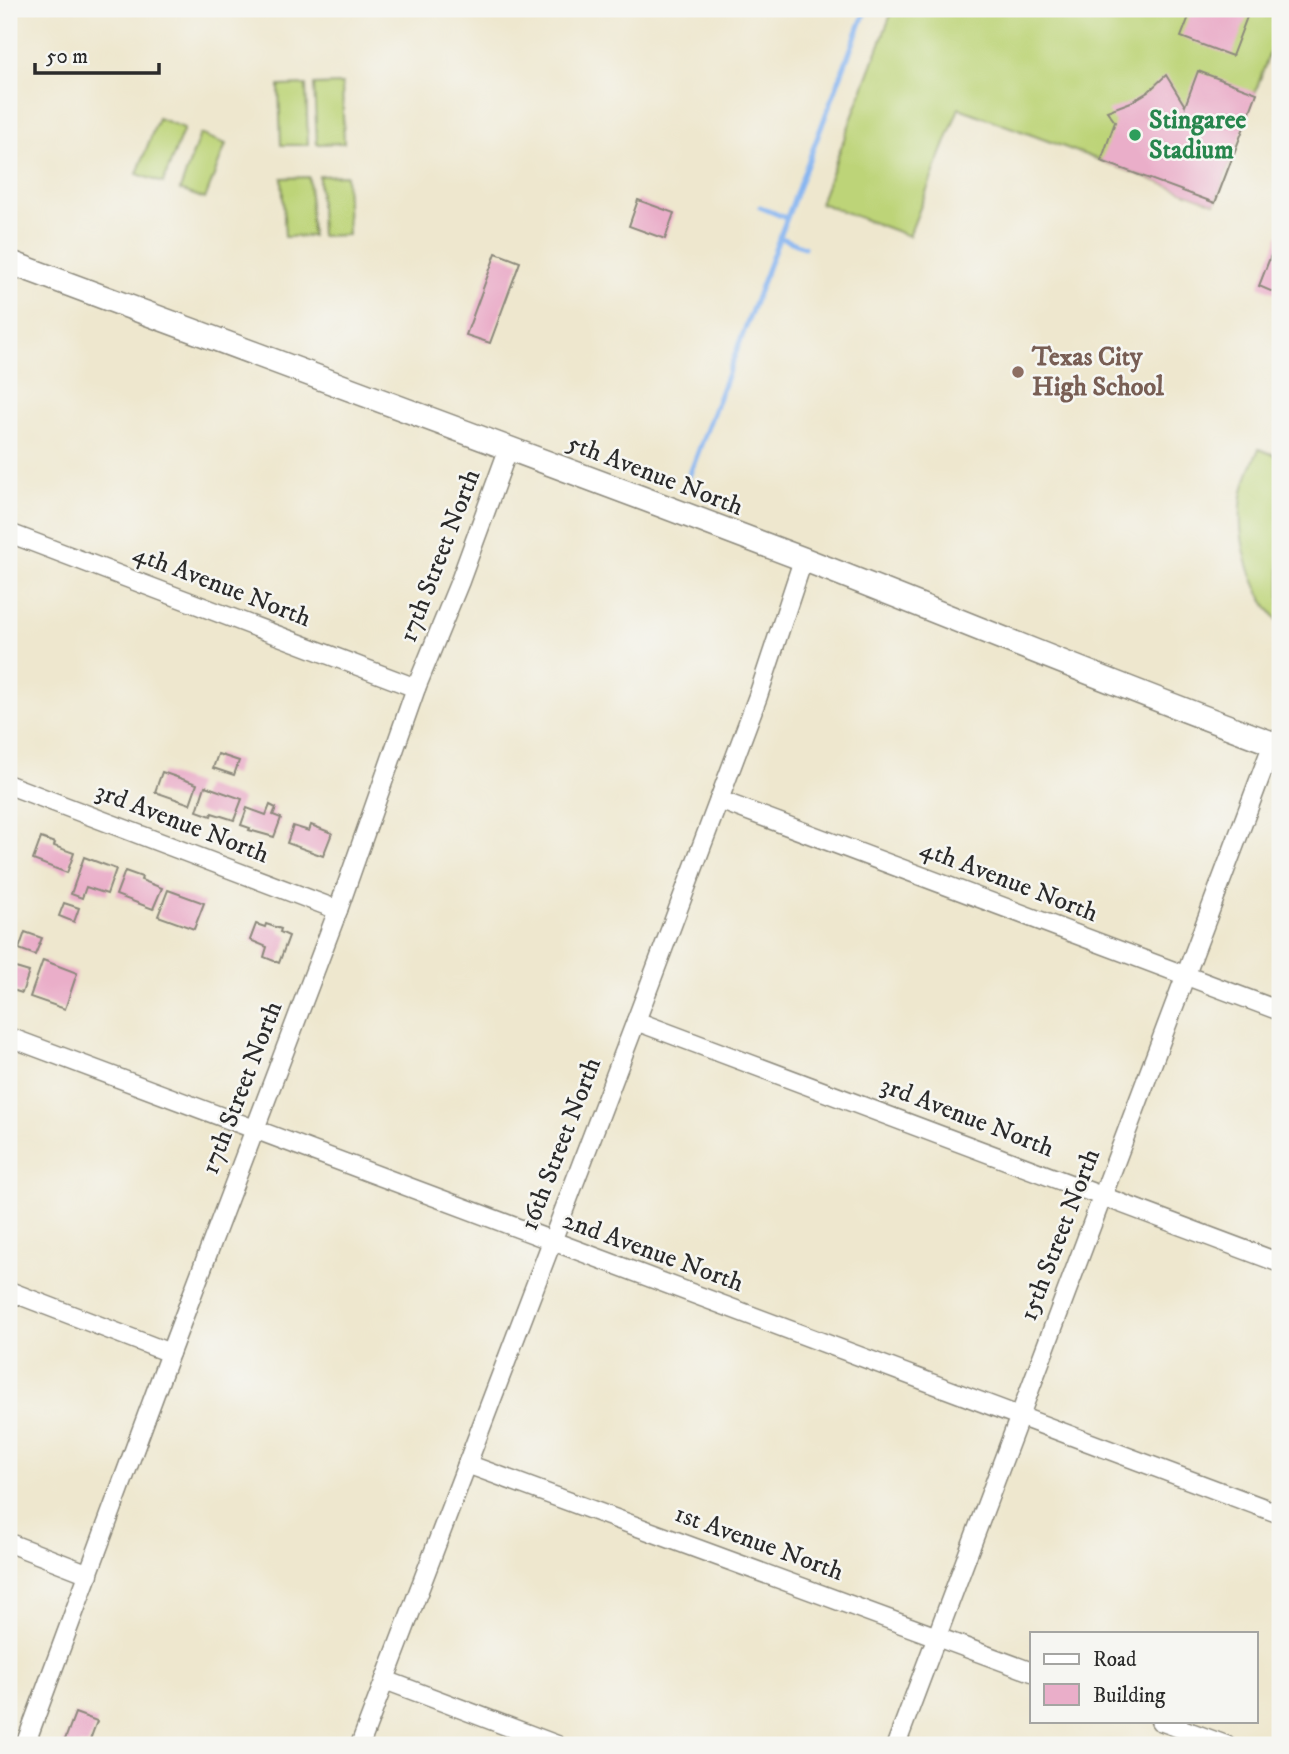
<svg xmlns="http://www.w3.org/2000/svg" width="1289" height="1754" font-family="'IM FELL DW Pica',serif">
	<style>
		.grass { fill: #bdd478; stroke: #748052; stroke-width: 2 }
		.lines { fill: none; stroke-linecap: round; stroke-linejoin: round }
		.stream { stroke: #86b5f1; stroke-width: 5 }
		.building { fill: #eaaec9 }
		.minor-casing { stroke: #8c897c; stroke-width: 21 }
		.tertiary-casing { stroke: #8c897c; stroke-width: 26 }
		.minor { stroke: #fff; stroke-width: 18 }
		.tertiary { stroke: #fff; stroke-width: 23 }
		.leisure-dot { fill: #2e9e5b; stroke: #f6f6f2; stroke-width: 2.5 }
		.education-dot { fill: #8d6e63; stroke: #f6f6f2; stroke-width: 2.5 }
		.labels { text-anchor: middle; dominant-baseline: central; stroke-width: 5; stroke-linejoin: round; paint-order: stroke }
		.leisure-label { font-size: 26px; font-weight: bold; fill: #27864d; stroke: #f6f6f2; text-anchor: start }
		.education-label { font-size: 26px; font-weight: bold; fill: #785e54; stroke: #f6f6f2; text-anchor: start }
		.street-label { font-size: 26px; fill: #2b2b2b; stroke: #f6f6f2 }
	</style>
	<rect width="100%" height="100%" fill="#f6f6f2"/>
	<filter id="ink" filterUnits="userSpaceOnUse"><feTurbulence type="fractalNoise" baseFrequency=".0143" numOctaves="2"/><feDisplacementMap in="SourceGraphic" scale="14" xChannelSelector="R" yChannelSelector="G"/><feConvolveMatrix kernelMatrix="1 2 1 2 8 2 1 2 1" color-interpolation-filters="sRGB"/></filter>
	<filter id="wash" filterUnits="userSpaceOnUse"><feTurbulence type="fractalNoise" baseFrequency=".00686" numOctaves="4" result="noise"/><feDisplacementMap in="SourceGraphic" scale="28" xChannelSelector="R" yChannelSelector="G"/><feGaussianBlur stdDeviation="1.57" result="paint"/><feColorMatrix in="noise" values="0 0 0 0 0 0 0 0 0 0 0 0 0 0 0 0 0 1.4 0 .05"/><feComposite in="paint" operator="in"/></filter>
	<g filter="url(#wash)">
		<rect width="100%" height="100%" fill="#eee7ce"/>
		<!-- grass -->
		<g class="grass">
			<polygon points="893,9 1280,9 1280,24 1215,203 959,108 909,236 820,203"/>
			<polygon points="342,84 344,143 317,144 314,85"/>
			<polygon points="306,85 308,145 281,145 279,86"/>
			<polygon points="158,118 184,128 163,183 137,174"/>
			<polygon points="200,134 226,144 205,199 180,190"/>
			<polygon points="346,175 348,235 321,236 319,176"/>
			<polygon points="309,177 312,236 285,237 282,178"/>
			<path d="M1259,449L1280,457V623C1250,589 1236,540 1242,496C1245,479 1252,464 1259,449Z"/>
		</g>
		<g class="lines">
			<!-- stream -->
			<g class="stream">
				<polyline points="760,207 786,218"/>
				<polyline points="779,237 804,247"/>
				<polyline points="688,479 866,9"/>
			</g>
		</g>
		<g id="blocks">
			<!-- building -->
			<g class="building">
				<polygon points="1192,9 1250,9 1232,56 1181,37"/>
				<polygon points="1198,71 1257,93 1215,203 1101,161 1115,122 1107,111 1131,102 1148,92 1166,75 1185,106"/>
				<polygon points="638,200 674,213 665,239 629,226"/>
				<polygon points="1280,232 1280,295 1259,286"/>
				<polygon points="496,253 520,262 490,343 466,335"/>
				<polygon points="218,754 239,761 234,775 213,768"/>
				<polygon points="162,772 197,784 190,804 155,792"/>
				<polygon points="205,786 242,799 234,820 212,813 211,816 197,811"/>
				<polygon points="270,805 276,808 273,815 281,818 274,837 249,830 250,828 241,825 247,808 266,815"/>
				<polygon points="311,825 332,833 323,856 287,843 293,826 309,831"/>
				<polygon points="41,838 55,843 54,846 74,853 67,873 33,860"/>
				<polygon points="84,857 116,869 107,894 86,887 82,898 71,894"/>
				<polygon points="125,871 142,877 141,880 162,888 153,909 116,895"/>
				<polygon points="168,890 204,903 194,929 158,916"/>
				<polygon points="64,903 79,908 74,922 59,916"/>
				<polygon points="256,924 265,927 266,924 281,929 280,932 289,936 279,963 264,957 267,947 250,940"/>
				<polygon points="25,932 42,938 35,955 19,949"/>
				<polygon points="43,960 77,973 65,1009 30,997"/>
				<polygon points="9,966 29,972 22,993 9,989"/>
				<polygon points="75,1713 97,1721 88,1745 63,1745"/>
			</g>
		</g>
	</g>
	<g filter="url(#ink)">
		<use href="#blocks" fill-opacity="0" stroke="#8c897c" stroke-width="2"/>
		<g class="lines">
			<!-- minor casing -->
			<g class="minor-casing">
				<g id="minor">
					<polyline points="9,533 416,688"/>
					<polyline points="9,785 338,910"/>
					<polyline points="719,800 1280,1011"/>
					<polyline points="636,1021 1280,1263"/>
					<polyline points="9,1037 1280,1514"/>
					<polyline points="9,1291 170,1353"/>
					<polyline points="467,1464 1032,1672"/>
					<polyline points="9,1543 89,1574"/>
					<polyline points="385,1680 557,1745"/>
					<polyline points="1160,1721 1226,1745"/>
					<polyline points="25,1745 170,1353 338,910 416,688 460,581 508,450"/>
					<polyline points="360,1745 636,1021 758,696 803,560"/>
					<polyline points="896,1745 1273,743"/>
				</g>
			</g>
			<!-- tertiary casing -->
			<g class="tertiary-casing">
				<path id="tertiary" d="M9,262C273,362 539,458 803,559C962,621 1120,687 1280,746"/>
			</g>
			<!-- minor -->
			<use href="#minor" class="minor"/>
			<!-- tertiary -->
			<use href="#tertiary" class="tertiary"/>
		</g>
	</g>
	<!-- markers -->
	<circle class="leisure-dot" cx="1135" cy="135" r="7"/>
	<circle class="education-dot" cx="1018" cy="372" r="7"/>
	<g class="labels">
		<!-- leisure labels -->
		<g class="leisure-label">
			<text x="1149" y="120">Stingaree<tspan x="1149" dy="30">Stadium</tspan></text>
		</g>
		<!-- education labels -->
		<g class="education-label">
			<text x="1032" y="357">Texas City<tspan x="1032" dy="30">High School</tspan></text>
		</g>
		<!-- street labels -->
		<g class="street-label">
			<text transform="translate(655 475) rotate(21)">5th Avenue North</text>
			<text transform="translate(440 556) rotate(-69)">17th Street North</text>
			<text transform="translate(222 586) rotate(21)">4th Avenue North</text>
			<text transform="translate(182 823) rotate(21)">3rd Avenue North</text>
			<text transform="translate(1009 881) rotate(21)">4th Avenue North</text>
			<text transform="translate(242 1088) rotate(-69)">17th Street North</text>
			<text transform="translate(967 1117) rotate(21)">3rd Avenue North</text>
			<text transform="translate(561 1144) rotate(-69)">16th Street North</text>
			<text transform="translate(1060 1235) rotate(-69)">15th Street North</text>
			<text transform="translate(653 1252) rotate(20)">2nd Avenue North</text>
			<text transform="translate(759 1543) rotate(20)">1st Avenue North</text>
		</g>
	</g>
	<!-- margin -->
	<rect width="1289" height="1754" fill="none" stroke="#f6f6f2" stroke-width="35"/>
	<!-- legend -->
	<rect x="1030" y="1632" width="228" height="91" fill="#f6f6f2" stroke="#a5a5a2" stroke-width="2"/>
	<rect x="1044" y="1654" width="35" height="10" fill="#ffffff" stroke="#a5a5a2" stroke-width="2"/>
	<text x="1093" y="1666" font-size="21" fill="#2b2b2b">Road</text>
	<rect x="1044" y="1684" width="35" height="21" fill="#eaaec9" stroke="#a5a5a2" stroke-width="2"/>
	<text x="1093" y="1702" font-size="21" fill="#2b2b2b">Building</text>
	<!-- scale -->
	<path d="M35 63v10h124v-10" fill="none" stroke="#2b2b2b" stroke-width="3.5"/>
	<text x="46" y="63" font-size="21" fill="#2b2b2b" stroke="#f6f6f2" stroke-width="5" paint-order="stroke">50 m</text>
</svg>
